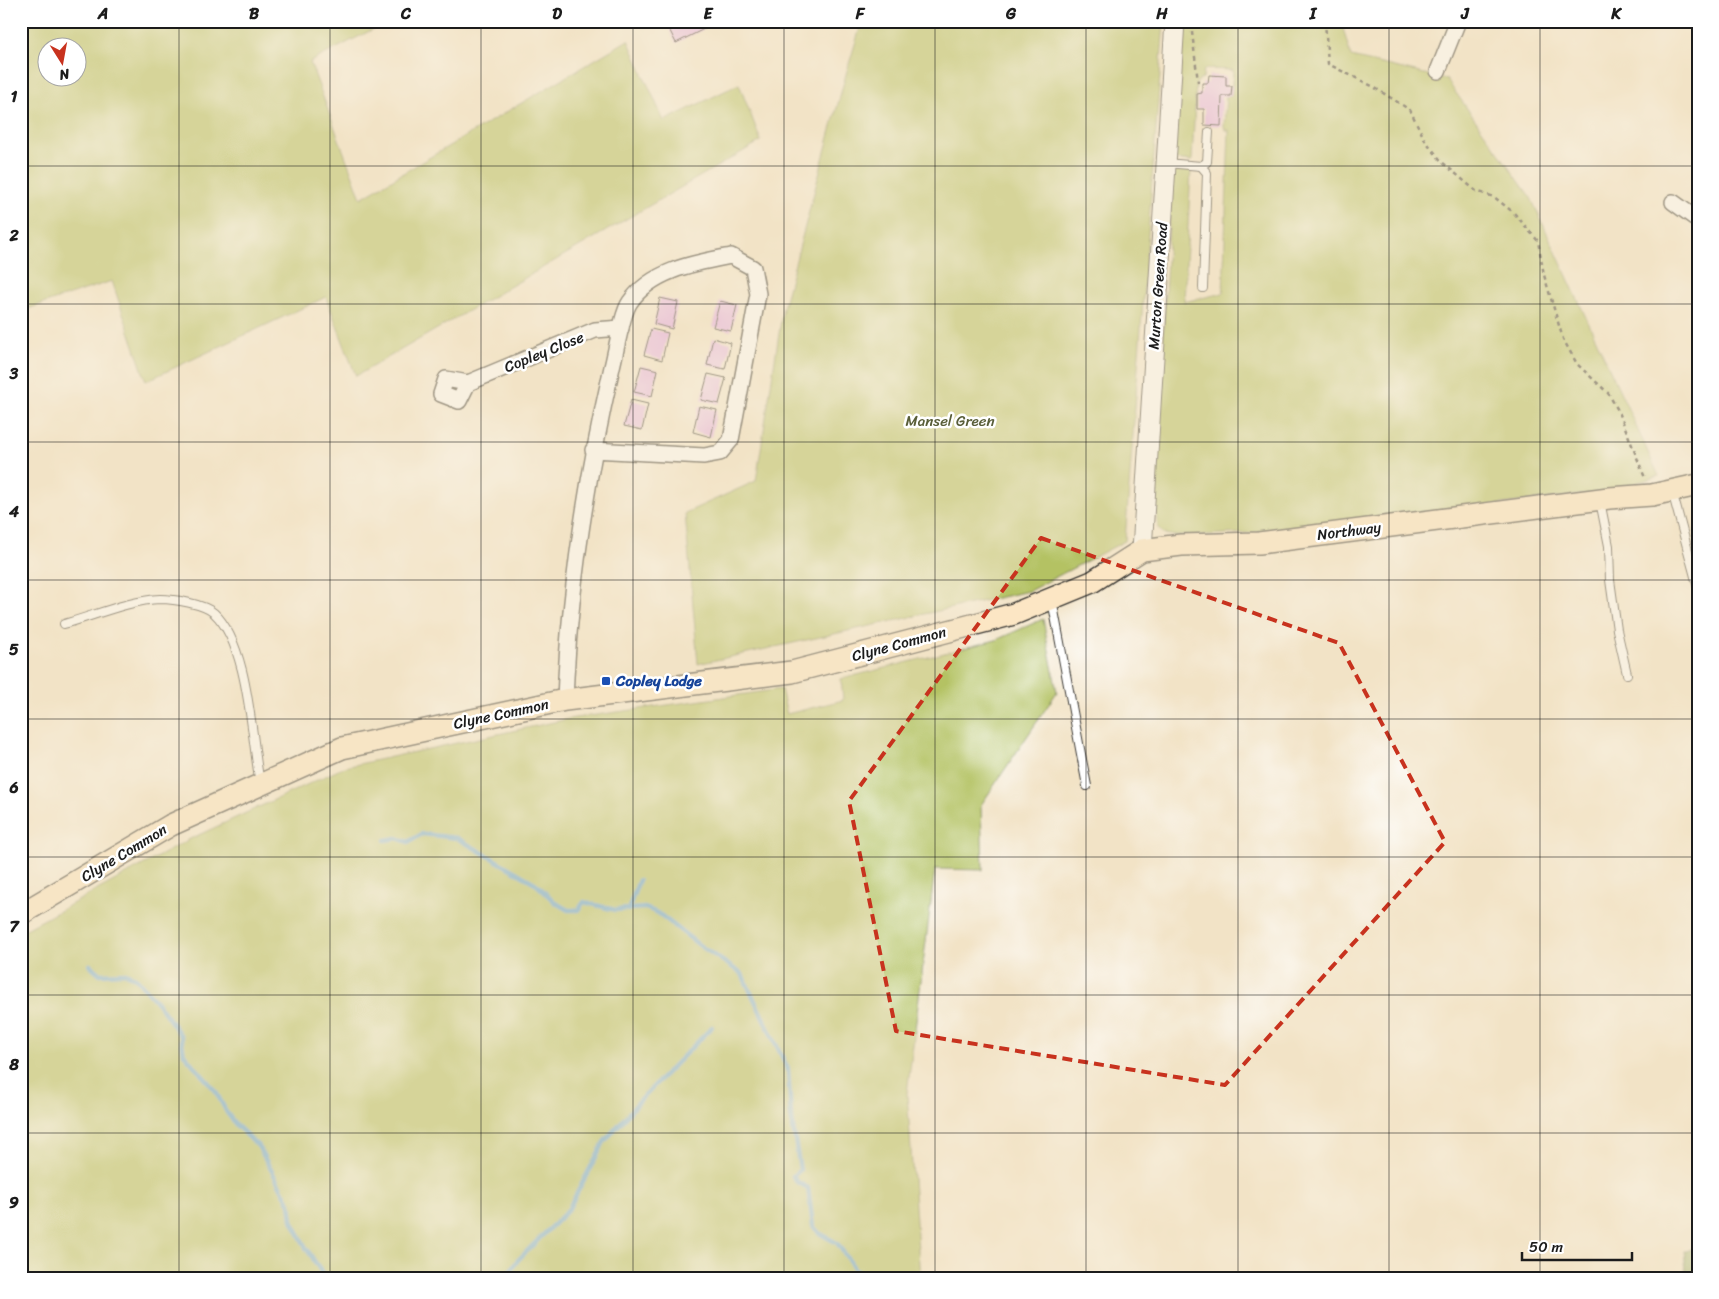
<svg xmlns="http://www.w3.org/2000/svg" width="1719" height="1299" font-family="Sriracha,sans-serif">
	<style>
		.green { fill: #b4c264; stroke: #686f40; fill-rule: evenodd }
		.forest { fill: #8fa85a; stroke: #56623b }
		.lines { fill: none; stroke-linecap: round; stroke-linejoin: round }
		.stream { stroke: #5ca2d2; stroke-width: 4.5 }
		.building { fill: #e3a7e7 }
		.service-casing { stroke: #3c3a36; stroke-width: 10 }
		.minor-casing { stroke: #3c3a36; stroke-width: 18 }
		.tertiary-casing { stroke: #3c3a36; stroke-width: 21 }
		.secondary-casing { stroke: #3c3a36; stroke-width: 24 }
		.path { stroke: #3c3a36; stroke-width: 2.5; stroke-dasharray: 4 4; stroke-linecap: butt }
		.service { stroke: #fff; stroke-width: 8 }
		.minor { stroke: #fff; stroke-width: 15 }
		.tertiary { stroke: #fff; stroke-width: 19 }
		.secondary { stroke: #fce6c4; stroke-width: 21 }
		.marked { fill: none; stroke: #c8321e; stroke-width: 4; stroke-dasharray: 10 6; stroke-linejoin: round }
		.grid { fill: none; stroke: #1c1c1c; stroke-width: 1; stroke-opacity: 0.55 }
		.transit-dot { fill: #1a4fb4; stroke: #fff; stroke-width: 2 }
		.labels { text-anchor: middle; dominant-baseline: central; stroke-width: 5; stroke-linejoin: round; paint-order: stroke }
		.street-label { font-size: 15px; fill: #1c1c1c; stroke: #fff }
		.park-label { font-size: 15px; fill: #595e39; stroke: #fff }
		.transit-label { font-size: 15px; font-weight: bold; fill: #164399; stroke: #fff; text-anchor: start }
		.neatline { fill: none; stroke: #1c1c1c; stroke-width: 2 }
		.grid-label { font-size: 16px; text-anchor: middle; font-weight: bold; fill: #1c1c1c }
	</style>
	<rect width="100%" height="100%" fill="#fff"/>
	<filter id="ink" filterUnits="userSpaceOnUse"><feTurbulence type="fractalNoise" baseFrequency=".02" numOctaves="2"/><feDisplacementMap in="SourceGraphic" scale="10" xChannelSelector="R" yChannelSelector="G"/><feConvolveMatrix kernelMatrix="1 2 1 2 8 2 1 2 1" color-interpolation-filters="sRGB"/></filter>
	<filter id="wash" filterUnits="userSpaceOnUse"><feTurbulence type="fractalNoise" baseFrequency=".0096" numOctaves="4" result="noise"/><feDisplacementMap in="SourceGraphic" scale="20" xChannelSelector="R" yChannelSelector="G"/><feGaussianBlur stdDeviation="1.12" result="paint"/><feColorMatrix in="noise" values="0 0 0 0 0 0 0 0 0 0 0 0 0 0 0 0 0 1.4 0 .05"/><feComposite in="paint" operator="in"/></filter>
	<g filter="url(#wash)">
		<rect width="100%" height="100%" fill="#f2e3c6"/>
		<!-- green -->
		<g class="green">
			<path d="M21,21H389L310,62L361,198L628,40L664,121L739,84L761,141L356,376L326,297L146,381L112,281L21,311ZM48,48H78V78H48Z"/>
			<polygon points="862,21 1164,21 1125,541 1029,591 698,664 685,513 756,481 783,308 846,74"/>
			<polygon points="1180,21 1341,21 1351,57 1446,79 1531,198 1659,476 1606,492 1249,533 1176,536 1164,534 1158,528 1154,499 1172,169 1191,170 1184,302 1223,293 1229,130 1225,130 1224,126 1226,96 1231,96 1233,70 1204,69 1203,78 1196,83 1192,161 1172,159"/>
			<polygon points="1043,619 1057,692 981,805 983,870 935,869 907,1093 920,1278 21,1278 21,932 190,839 345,767 568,719 781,689 787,714 843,700 841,679 996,640"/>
		</g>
		<!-- forest -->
		<polygon class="forest" points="1698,1245 1698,1278 1687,1278 1684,1252"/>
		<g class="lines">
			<!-- stream -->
			<g class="stream">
				<polyline points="385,840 397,838 408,842 422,834 457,838 535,883 556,903 568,910 578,910 584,902 615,910 645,908 658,913 699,945 742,974 788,1069 791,1115 800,1170 793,1176 796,1181 808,1188 813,1226 819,1233 837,1243 861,1278"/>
				<polyline points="628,910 639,880"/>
				<polyline points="90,965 100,974 126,973 137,979 159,1005 181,1036 184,1054 215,1090 227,1113 236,1125 258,1146 290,1204 292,1220 305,1246 325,1278"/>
				<polyline points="505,1278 518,1260 568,1210 604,1142 641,1099 712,1027"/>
			</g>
		</g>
		<g id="blocks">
			<!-- building -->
			<g class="building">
				<polygon points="675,21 720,21 676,43 667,25"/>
				<polygon points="741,21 760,21 744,28"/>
				<polygon points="1209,75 1226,76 1226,86 1232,86 1231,96 1222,96 1221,126 1204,125 1204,109 1197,109 1197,94 1202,93 1202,83 1208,83"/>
				<polygon points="660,298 678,302 672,329 654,324"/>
				<polygon points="720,301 737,305 731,331 713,327"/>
				<polygon points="651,329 668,333 662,360 644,355"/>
				<polygon points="713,338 731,343 725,369 707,365"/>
				<polygon points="641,366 658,370 652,396 634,392"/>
				<polygon points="708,374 726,378 719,404 701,400"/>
				<polygon points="631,400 648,404 642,430 624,426"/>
				<polygon points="699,406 717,410 711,437 693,432"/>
			</g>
		</g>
	</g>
	<g filter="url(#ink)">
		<use href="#blocks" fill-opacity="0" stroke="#3c3a36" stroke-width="1"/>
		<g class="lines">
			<!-- service casing -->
			<g class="service-casing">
				<g id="service">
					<polyline points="1166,163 1201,166 1207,162 1209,132"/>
					<polyline points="1201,166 1207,173 1203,288"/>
					<polyline points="1672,491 1698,588"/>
					<polyline points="1600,501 1609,546 1610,580 1617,630 1627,674"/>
					<polyline points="1052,600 1087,786"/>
					<path d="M64,624C93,616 131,600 160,599C174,599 204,604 214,613C249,645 251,737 260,783"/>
				</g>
			</g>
			<!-- minor casing -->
			<g class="minor-casing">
				<g id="minor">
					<polyline points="1438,71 1458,21"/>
					<polyline points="1673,202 1698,220"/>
					<polyline points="468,383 446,379 441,394 459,401 468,383 595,330 621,328"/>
					<path d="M565,700C569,588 587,477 612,367C616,352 622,313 630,302C652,270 695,263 731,256L753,268L758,294L731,440L720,453L704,456L593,450"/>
				</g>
			</g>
			<!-- tertiary casing -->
			<g class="tertiary-casing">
				<polyline id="tertiary" points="1142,550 1175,21"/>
			</g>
			<!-- secondary casing -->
			<g class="secondary-casing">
				<polyline id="secondary" points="21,914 171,825 342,748 565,700 792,672 1014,614 1092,582 1142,550 1181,545 1259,543 1609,498 1652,495 1698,485"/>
			</g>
			<!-- path -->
			<g class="path">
				<polyline points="1325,21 1328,64 1372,86 1410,110 1425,140 1442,162 1476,191 1494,197 1514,213 1538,241 1544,275 1563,339 1577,364 1608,393 1619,412 1645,478"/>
				<polyline points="1192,32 1198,82"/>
			</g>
			<!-- service -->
			<use href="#service" class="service"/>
			<!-- minor -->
			<use href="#minor" class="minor"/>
			<!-- tertiary -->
			<use href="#tertiary" class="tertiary"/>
			<!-- secondary -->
			<use href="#secondary" class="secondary"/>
		</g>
	</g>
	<!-- marked area -->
	<path d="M0 0H1719V1299H0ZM1041,538L1339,643L1445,842L1225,1085L896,1031L849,801Z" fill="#f2e3c6" fill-opacity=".55" fill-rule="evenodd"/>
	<path class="marked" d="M1041,538L1339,643L1445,842L1225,1085L896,1031L849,801Z"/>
	<!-- grid -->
	<path class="grid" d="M179,21V1278M330,21V1278M481,21V1278M633,21V1278M784,21V1278M935,21V1278M1086,21V1278M1238,21V1278M1389,21V1278M1540,21V1278M21,166H1698M21,304H1698M21,442H1698M21,580H1698M21,719H1698M21,857H1698M21,995H1698M21,1133H1698"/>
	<!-- markers -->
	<rect class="transit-dot" x="601" y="676" width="10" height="10" rx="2.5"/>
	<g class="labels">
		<!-- street labels -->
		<g class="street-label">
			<text transform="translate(1158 286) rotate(-86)">Murton Green Road</text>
			<text transform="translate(544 352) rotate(-22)">Copley Close</text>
			<text transform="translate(1349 531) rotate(-7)">Northway</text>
			<text transform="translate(899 644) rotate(-15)">Clyne Common</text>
			<text transform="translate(501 714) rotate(-12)">Clyne Common</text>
			<text transform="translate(124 853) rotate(-31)">Clyne Common</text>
		</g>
		<!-- park labels -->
		<g class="park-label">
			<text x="950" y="421">Mansel Green</text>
		</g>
		<!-- transit labels -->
		<g class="transit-label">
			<text x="616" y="681">Copley Lodge</text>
		</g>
	</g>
	<!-- margin -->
	<rect width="1719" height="1299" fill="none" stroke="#fff" stroke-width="55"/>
	<!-- north arrow -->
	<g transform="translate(62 62) rotate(169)"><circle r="24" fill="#ffffff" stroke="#a4a4a4"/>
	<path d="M0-4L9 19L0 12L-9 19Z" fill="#c8321e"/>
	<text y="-8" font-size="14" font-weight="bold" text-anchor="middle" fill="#1c1c1c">N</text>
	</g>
	<!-- scale -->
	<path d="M1522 1252v8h110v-8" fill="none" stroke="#1c1c1c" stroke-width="2.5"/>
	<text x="1529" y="1252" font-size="15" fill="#1c1c1c" stroke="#ffffff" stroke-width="4" paint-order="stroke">50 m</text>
	<rect x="28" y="28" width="1664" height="1244" class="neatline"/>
	<g class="grid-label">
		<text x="103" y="19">A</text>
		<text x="254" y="19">B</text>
		<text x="406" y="19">C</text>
		<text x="557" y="19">D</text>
		<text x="708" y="19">E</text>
		<text x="860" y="19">F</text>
		<text x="1011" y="19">G</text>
		<text x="1162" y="19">H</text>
		<text x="1313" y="19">I</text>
		<text x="1465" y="19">J</text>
		<text x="1616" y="19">K</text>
		<text x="14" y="102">1</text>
		<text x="14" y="241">2</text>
		<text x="14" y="379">3</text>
		<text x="14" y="517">4</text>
		<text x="14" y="655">5</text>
		<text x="14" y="793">6</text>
		<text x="14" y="932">7</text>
		<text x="14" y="1070">8</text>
		<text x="14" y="1208">9</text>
	</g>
</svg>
